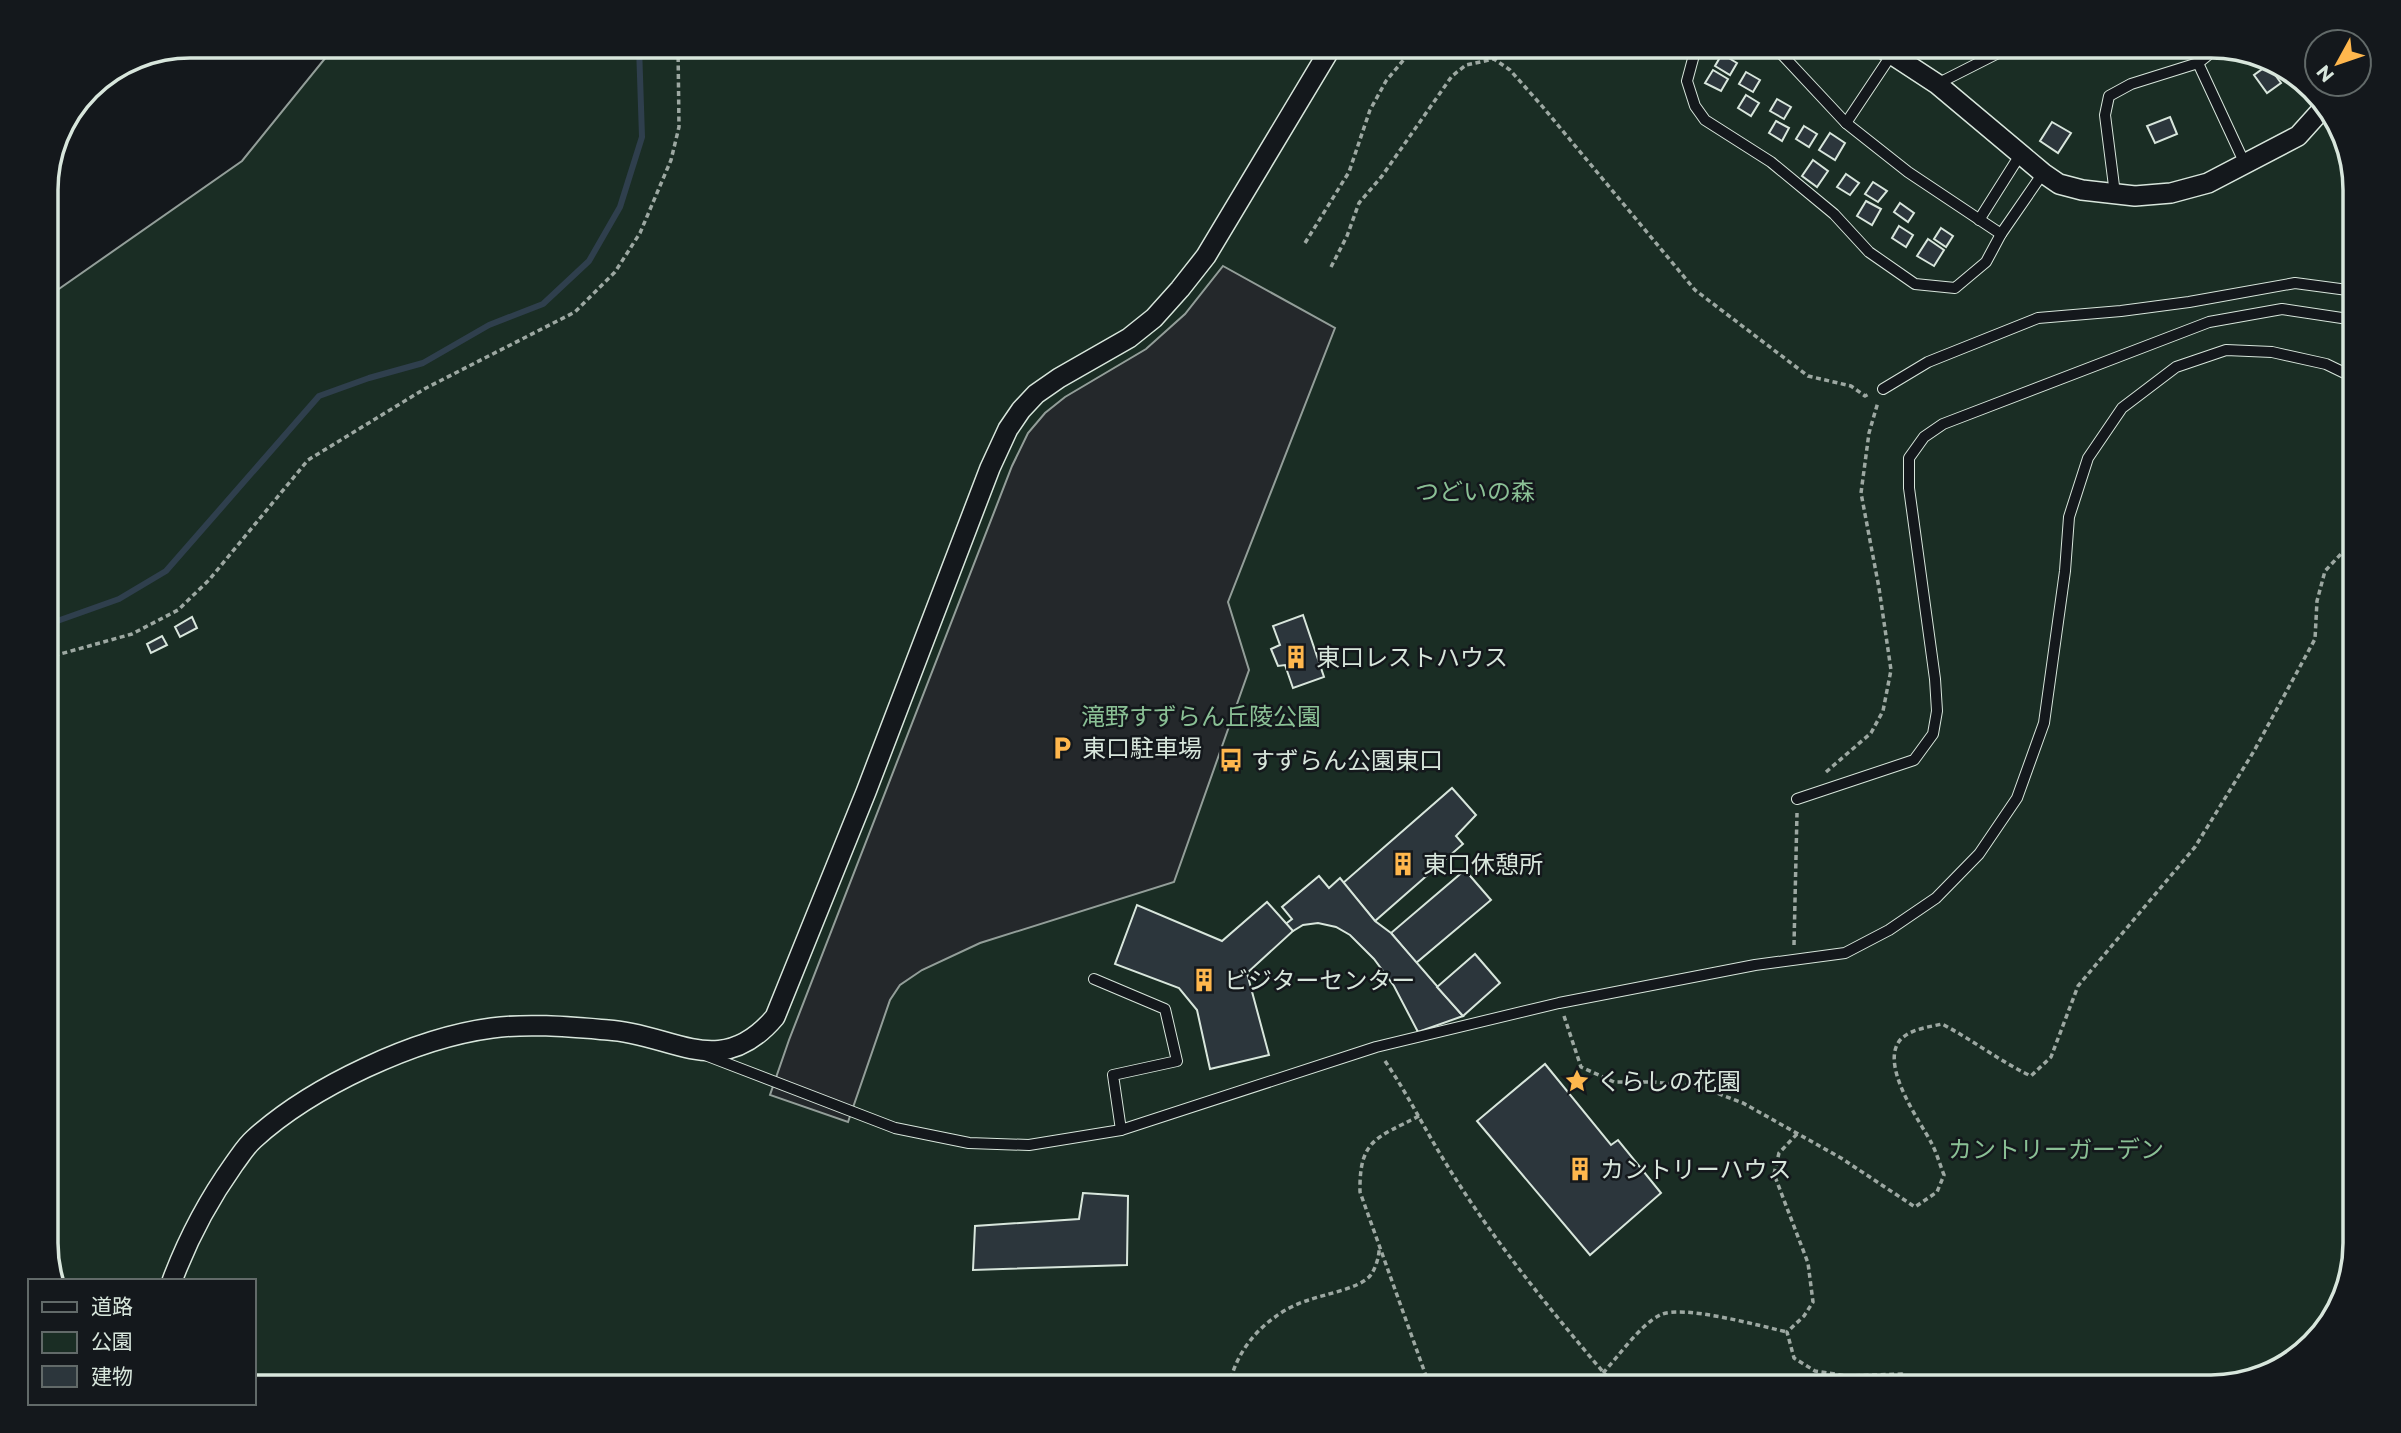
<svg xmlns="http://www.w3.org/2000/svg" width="2401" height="1433" font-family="Montserrat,'Noto Sans JP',sans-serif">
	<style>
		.green { fill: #1a2d24; stroke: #939e99; stroke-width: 2 }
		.parking { fill: #24282b; stroke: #939e99; stroke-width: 2 }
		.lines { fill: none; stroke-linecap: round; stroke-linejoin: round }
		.stream { stroke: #2f3f4d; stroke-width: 6 }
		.building { fill: #2c363c; stroke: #d8e6dc; stroke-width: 2 }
		.lane-casing { stroke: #d8e6dc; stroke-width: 12 }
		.street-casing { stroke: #d8e6dc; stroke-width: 22 }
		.path { stroke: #9da8a2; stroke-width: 3.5; stroke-dasharray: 5 3.5; stroke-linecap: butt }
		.lane { stroke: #14181c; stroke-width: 10 }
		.street { stroke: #14181c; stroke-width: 19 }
		.labels { text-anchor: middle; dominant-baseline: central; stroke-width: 5; stroke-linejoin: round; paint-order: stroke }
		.park-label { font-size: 24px; fill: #8ac095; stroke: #14181c }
		.poi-label { font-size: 24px; fill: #d8e6dc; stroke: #14181c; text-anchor: start }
		.rim { fill: none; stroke: #d8e6dc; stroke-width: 3.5 }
	</style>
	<rect width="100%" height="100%" fill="#14181c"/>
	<!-- green -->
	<polygon class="green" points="335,46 2211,46 2284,65 2336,117 2355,180 2355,1244 2336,1316 2283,1368 2212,1387 254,1387 254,1281 54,1281 46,1253 46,298 242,161"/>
	<!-- parking -->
	<polygon class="parking" points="1223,266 1335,328 1228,602 1249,670 1174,882 980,943 922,970 900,985 890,1000 848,1122 770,1095 789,1040 1012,466 1028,433 1045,413 1065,397 1146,349 1185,314"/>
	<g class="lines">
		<!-- stream -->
		<polyline class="stream" points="46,625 119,599 166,571 319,396 369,378 423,363 489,325 543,304 589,261 620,207 642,137 639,46"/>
	</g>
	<!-- building -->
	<g class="building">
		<polygon points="1722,54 1737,63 1730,75 1715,66"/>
		<polygon points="2268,65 2281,83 2267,93 2254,75"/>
		<polygon points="1713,70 1728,79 1721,91 1705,83"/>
		<polygon points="1746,72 1760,80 1753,92 1739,84"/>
		<polygon points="1746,95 1759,103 1751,116 1738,108"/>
		<polygon points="1777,99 1791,107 1784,119 1770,111"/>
		<polygon points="2170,117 2177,134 2155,143 2147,126"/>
		<polygon points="1776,121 1789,128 1782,141 1769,133"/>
		<polygon points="2052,122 2071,133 2058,153 2040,141"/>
		<polygon points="1804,126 1817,134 1809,147 1796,139"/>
		<polygon points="1830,133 1845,143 1835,160 1819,150"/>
		<polygon points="1813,160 1828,171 1817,187 1802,176"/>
		<polygon points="1846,174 1859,183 1850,195 1837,187"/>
		<polygon points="1873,182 1887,191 1878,202 1865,194"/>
		<polygon points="1866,201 1881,209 1872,225 1857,216"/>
		<polygon points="1900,203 1914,213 1908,222 1894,212"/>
		<polygon points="1899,226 1913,235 1906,247 1892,238"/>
		<polygon points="1941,228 1953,236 1946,247 1934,239"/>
		<polygon points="1928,239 1944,250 1934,266 1917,256"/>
		<polygon points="1303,615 1324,677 1293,688 1285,665 1278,666 1271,649 1280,645 1273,626"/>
		<polygon points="2347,615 2355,615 2355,642 2348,642"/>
		<polygon points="192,617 197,628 180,637 175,627"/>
		<polygon points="162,636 167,645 151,653 147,644"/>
		<polygon points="1452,788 1476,815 1456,836 1463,844 1375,921 1343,883"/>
		<polygon points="1465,870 1491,900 1416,963 1391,933"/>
		<polygon points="1319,876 1329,888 1340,878 1375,921 1391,933 1463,1016 1418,1032 1394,986 1374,959 1350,935 1336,927 1318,923 1303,925 1293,931 1279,929 1292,919 1282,907"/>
		<polygon points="1267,902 1293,931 1247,973 1269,1055 1210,1069 1197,1010 1179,988 1115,964 1137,905 1222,941"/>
		<polygon points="1475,954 1500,983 1463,1016 1437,987"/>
		<polygon points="1545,1064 1611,1145 1618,1140 1661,1193 1590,1255 1477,1121"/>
		<polygon points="1083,1193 1128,1196 1127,1265 973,1270 975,1226 1079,1219"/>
	</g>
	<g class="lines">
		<!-- lane casing -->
		<g class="lane-casing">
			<g id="lane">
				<polyline points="1705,46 1694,55 1687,81 1695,106 1705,120 1771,162 1834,214 1869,252 1915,284 1955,288 1986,262 2001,234 2043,173"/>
				<polyline points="1774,46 1846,123 1908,172 2001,234"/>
				<polyline points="2198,63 2245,164"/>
				<polyline points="1937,84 2012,46"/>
				<polyline points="1846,123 1892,54"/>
				<polyline points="2115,194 2105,115 2109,96 2131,84 2198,63 2218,47"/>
				<polyline points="1979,220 2020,155"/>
				<polyline points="1883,389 1928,362 2038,318 2121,311 2189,302 2295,283 2355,291"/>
				<polyline points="1797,799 1914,760 1933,734 1937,711 1935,679 1909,488 1909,458 1924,437 1943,424 2209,322 2282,309 2355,320"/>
				<polyline points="1094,979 1165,1009 1177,1061 1113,1075 1121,1130"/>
				<polyline points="705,1055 895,1128 969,1143 1029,1145 1121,1130 1376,1047 1559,1003 1755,965 1845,953 1889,930 1936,898 1979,854 2017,798 2044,723 2065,571 2069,517 2088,458 2122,408 2176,367 2226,350 2272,352 2326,364 2355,378"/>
			</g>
		</g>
		<!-- street casing -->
		<g class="street-casing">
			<g id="street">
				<polyline points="1879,46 1937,84 2043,173 2059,184 2082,190 2135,196 2171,193 2208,183 2298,136 2325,106"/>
				<path d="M172,1281C188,1238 207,1202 234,1164C240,1156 246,1146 254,1139C311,1087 415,1038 492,1028C529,1023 571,1027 608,1030C673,1034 720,1082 775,1017L866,792L990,468L1008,429L1021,410L1036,394L1059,378L1129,338L1154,318L1180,289L1206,256L1332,46"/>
			</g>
		</g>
		<!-- path -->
		<g class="path">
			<polyline points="1305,243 1349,172 1370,110 1386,81 1411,51 1421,46"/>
			<polyline points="1331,267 1347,236 1359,203 1382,176 1452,76 1466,65 1494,59 1510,70 1542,106 1695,290 1808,376 1851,386 1865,396 1869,394"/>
			<polyline points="46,658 132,634 178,610 209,580 308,460 426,388 575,312 615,272 640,233 671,160 679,127 678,46"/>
			<polyline points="1826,772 1871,733 1883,711 1891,670 1879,588 1861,493 1869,433 1878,402"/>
			<polyline points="1794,945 1797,813"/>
			<path d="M1564,1016L1581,1067L1614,1082H1654L1701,1087L1743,1103L1841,1158L1915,1207L1937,1192L1944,1175C1940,1165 1937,1154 1932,1144C1920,1121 1878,1064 1901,1039C1911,1029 1929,1027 1942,1024C1973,1040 1999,1061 2031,1076L2051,1057L2078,986L2195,847L2254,751L2315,639L2317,601L2325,571L2355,539"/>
			<path d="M1385,1061C1407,1093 1424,1128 1445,1162C1494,1242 1555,1316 1616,1387"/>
			<path d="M1419,1116C1377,1138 1359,1139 1360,1192L1430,1387"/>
			<polyline points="1797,1134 1779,1153 1774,1174 1808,1263 1813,1302 1804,1316 1787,1332 1794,1358 1815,1371 1847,1376 1902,1374 1922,1384"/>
			<path d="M1603,1373C1618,1357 1641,1324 1660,1315C1682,1304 1760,1326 1787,1332"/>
			<path d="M1229,1387C1234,1359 1251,1334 1275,1317C1284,1310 1298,1303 1309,1300C1325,1294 1357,1289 1369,1277C1375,1271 1380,1255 1379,1247"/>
		</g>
		<!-- lane -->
		<use href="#lane" class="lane"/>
		<!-- street -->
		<use href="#street" class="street"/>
	</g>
	<!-- icons -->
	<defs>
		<g id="building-bare" transform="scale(1.89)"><path d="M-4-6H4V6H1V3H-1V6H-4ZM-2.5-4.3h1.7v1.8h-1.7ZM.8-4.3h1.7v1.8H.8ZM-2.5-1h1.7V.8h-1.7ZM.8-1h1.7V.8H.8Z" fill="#ffb74d" stroke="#14181c" stroke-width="2.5" paint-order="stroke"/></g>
		<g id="parking-bare" transform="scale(1.89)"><path d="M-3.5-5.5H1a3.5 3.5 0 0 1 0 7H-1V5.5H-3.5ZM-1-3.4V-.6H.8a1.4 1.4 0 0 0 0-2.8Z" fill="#ffb74d" stroke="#14181c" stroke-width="2.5" paint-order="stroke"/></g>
		<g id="bus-bare" transform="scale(1.89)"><path d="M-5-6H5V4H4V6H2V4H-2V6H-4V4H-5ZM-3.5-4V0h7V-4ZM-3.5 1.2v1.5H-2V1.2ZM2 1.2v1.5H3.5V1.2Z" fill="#ffb74d" stroke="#14181c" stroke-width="2.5" paint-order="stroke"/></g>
		<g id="sight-bare" transform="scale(1.89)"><path d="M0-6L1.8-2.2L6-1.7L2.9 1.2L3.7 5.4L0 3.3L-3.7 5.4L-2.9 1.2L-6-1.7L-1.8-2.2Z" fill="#ffb74d" stroke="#14181c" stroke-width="2.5" paint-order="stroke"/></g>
	</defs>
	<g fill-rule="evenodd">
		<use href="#building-bare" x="1296" y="657"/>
		<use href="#parking-bare" x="1062" y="748"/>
		<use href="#bus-bare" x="1231" y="760"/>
		<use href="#building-bare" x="1403" y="864"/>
		<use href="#building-bare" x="1204" y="980"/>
		<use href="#sight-bare" x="1577" y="1081"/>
		<use href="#building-bare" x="1580" y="1169"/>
	</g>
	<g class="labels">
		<!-- park labels -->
		<g class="park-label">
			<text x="1475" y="491">つどいの森</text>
			<text x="1201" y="716">滝野すずらん丘陵公園</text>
			<text x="2056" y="1149">カントリーガーデン</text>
		</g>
		<!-- poi labels -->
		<g class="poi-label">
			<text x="1316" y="657">東口レストハウス</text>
			<text x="1082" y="748">東口駐車場</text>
			<text x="1251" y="760">すずらん公園東口</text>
			<text x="1423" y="864">東口休憩所</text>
			<text x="1224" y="980">ビジターセンター</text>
			<text x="1597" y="1081">くらしの花園</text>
			<text x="1600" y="1169">カントリーハウス</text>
		</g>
	</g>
	<!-- crop -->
	<path d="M0 0H2401V1433H0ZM190 58H2211A132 132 0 0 1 2343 190V1243A132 132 0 0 1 2211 1375H190A132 132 0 0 1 58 1243V190A132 132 0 0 1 190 58Z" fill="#14181c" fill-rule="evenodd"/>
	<path class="rim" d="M190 58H2211A132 132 0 0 1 2343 190V1243A132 132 0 0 1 2211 1375H190A132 132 0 0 1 58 1243V190A132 132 0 0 1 190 58Z"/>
	<!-- legend -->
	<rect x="28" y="1279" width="228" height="126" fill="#14181c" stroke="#626a69" stroke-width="2"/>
	<rect x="42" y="1302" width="35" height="10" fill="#14181c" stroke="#626a69" stroke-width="2"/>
	<text x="91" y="1314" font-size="21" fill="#d8e6dc">道路</text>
	<rect x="42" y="1332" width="35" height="21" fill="#1a2d24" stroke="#626a69" stroke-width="2"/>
	<text x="91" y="1349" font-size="21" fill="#d8e6dc">公園</text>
	<rect x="42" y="1366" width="35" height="21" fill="#2c363c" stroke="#626a69" stroke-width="2"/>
	<text x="91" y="1384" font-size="21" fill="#d8e6dc">建物</text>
	<!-- north arrow -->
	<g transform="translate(2338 63) rotate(230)"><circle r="33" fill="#14181c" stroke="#626a69" stroke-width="2"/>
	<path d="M0-5L12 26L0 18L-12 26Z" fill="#ffb74d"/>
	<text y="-10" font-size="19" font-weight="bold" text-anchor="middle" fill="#d8e6dc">N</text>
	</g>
</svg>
